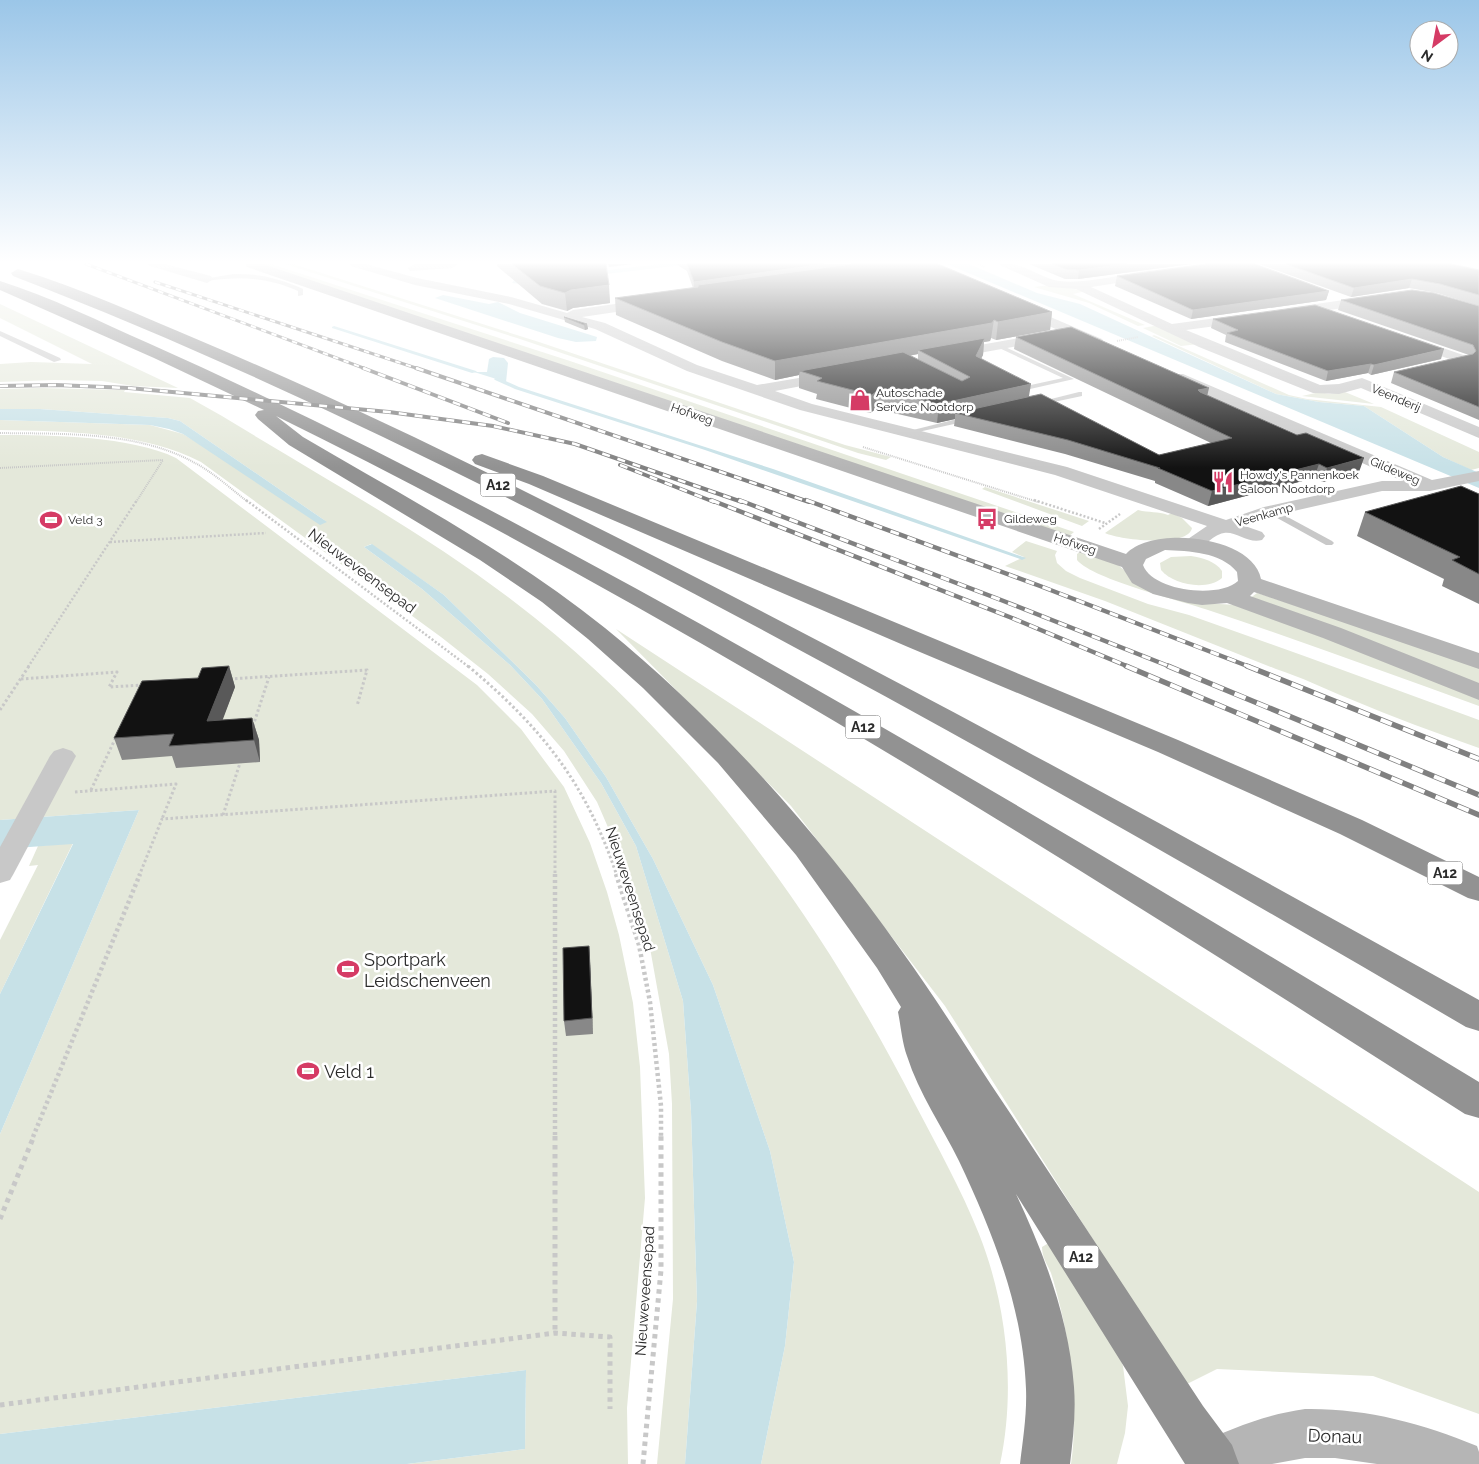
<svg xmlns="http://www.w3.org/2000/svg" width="1479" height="1464" font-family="Raleway,sans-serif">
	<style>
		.green { fill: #e4e8da }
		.water { fill: #c7e1e7 }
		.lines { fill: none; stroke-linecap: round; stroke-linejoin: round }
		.stream { fill: #c7e1e7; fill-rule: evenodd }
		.path-far4 { stroke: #c8c8c8; stroke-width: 2; stroke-dasharray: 1 1; stroke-linecap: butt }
		.path-far3 { stroke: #c8c8c8; stroke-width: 2.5; stroke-dasharray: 2 2; stroke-linecap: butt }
		.path-far2 { stroke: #c8c8c8; stroke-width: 3; stroke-dasharray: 2.5 2.5; stroke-linecap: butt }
		.path-far1 { stroke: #c8c8c8; stroke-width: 4.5; stroke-dasharray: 3 3; stroke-linecap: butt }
		.path { stroke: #c8c8c8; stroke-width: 5; stroke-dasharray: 4.5 4.5; stroke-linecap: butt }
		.service { fill: #c8c8c8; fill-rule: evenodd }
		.minor { fill: #c8c8c8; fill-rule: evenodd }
		.secondary { fill: #b5b5b5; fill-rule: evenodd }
		.motorway { fill: #929292; fill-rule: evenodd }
		.rail-far3-casing { stroke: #808080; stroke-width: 3 }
		.rail-far2-casing { stroke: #808080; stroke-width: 4 }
		.rail-far1-casing { stroke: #808080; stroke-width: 4.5 }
		.rail-casing { stroke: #808080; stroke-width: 5.5 }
		.rail-far3 { stroke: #fff; stroke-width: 2; stroke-dasharray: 5.5; stroke-linecap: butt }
		.rail-far2 { stroke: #fff; stroke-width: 2.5; stroke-dasharray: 8; stroke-linecap: butt }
		.rail-far1 { stroke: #fff; stroke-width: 3; stroke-dasharray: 9; stroke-linecap: butt }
		.rail { stroke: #fff; stroke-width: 4; stroke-dasharray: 12; stroke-linecap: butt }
		.wall { fill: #888; fill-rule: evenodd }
		.shaded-wall { fill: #595959 }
		.building { fill: #121212; stroke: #595959 }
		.labels { text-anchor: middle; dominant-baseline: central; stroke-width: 5; stroke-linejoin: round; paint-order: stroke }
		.far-poi-label { font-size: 12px; fill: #2b2b2b; stroke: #fff; text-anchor: start }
		.far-street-label { font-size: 12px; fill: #2b2b2b; stroke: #fff }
		.shield { fill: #fff; stroke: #6b6b6b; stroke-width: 1 }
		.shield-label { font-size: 14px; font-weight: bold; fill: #2b2b2b }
		.street-label { font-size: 15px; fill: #2b2b2b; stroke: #fff }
		.near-poi-label { font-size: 18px; fill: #2b2b2b; stroke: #fff; text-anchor: start }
		.near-street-label { font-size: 18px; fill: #2b2b2b; stroke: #fff }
	</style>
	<rect width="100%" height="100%" fill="#fff"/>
	<!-- green -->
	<g class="green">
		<polygon points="256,264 271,264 570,361 1074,532 1068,537"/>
		<polygon points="285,264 293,264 539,342 845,445 891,457 886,460 858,453 517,338"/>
		<polygon points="1050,285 1086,291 1073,294 1145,325 1138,326 1089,303 1034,287"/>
		<polygon points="0,304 178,388 133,386 102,381 54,380 0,382 0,364 31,362 92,364 0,318"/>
		<polygon points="1159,325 1199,344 1181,346 1143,328"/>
		<polygon points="1154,335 1289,395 1307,399 1381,407 1479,452 1479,468 1471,470 1443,457 1364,406 1319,402 1276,394 1152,336"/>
		<path d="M39,388L125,390L124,392L190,398L222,416C328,481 438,540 535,618C697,748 821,920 915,1104C937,1146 961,1189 979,1234C1007,1304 1016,1390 1000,1464H761L785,1346L794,1262L770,1151L713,985L653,859L606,777L565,718L536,685L444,595L371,544L364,547L422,589L510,665L542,699L601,783L636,846L683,1001L691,1112L697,1301L685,1464H657L673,1299L672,1104L669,1054L650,948L627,871L597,802L564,751L532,714L488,674L441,637L201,462C144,432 64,431 0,430V420L150,425L183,434L327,522L180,421L168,418L40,409H0V389Z"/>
		<polygon points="1320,392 1329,394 1345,392 1374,404 1302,396"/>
		<path d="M0,435C51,435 131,436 176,458L477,685L521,729L564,787L590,843L607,892L619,935L633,1003L640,1067L645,1198L627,1408L628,1464H407L525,1449L526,1370L0,1434V1134L139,810L0,820Z"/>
		<polygon points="985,487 1089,521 1082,526 982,489"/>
		<path d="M1138,510C1149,513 1158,511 1168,515L1172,513L1182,518L1192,528C1188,548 1120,540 1105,533Z"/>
		<path d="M1026,541L1057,551L1055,555L1057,563L1066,571L1080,578L1148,604L1189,615L1307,657L1479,720V748C1436,733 1393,717 1350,699C1325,689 1301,677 1276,669L1105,601L1005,566L1024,557L1012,552Z"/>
		<path d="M1080,552L1117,564L1125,571L1201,603L1237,605L1479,696V706C1390,674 1301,641 1211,611C1183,601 1094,580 1077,560V554Z"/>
		<path d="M1191,556C1203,558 1215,561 1222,571V578C1207,591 1173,585 1161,570L1160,563L1171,557Z"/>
		<polygon points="1257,593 1479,665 1479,689 1249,599"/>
		<polygon points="616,629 1479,1192 1479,1414 1373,1376 1217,1369 1185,1385 945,1006 791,806"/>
		<polygon points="73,843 0,994 0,940 38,865 29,866 38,846"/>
		<path d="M1047,1244L1053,1245L1116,1346L1123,1366L1128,1406L1125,1433L1117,1464H1071C1078,1418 1072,1355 1061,1310C1058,1298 1055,1285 1051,1273C1047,1264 1042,1257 1042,1247Z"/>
	</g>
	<!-- water -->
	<g class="water">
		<polygon points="525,264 584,264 575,274 660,264 691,264 521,284 512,283"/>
		<polygon points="947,264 969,264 1037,293 1080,304 1276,394 1319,402 1364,406 1443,457 1479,473 1479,488"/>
		<polygon points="443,295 489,304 498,302 520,313 597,337 596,341 576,342 558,338 435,298"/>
		<polygon points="493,357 504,358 508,363 506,382 474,372 487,372 489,359"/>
		<polygon points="0,409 40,409 168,418 180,421 327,522 320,525 183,434 169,429 150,425 0,420"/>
		<polygon points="372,544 444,595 536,685 565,718 606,777 653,859 713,985 770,1151 794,1262 785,1346 761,1464 685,1464 697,1301 691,1112 683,1001 636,846 601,783 542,699 510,665 422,589 364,547"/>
		<polygon points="139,810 0,1134 0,994 73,844 0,849 0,820"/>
		<polygon points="526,1370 525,1449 407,1464 0,1464 0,1434"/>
	</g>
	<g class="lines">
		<!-- stream -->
		<g class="stream">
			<polygon points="334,326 476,371 477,372 472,373 332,328 332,327"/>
			<polygon points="497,377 519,387 773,469 1026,558 1022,560 1020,559 705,450 515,389 495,380 494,379"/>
		</g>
		<!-- path-far4 -->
		<g class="path-far4">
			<polyline points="978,264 985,267"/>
			<polyline points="1454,264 1479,270"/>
			<polyline points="1117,341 1138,337"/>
			<path d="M0,433C63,434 138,431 195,463C214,473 231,489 248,502"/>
			<polyline points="863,447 1038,502"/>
			<polyline points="0,468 163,460 136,502"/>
		</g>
		<!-- path-far3 -->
		<g class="path-far3">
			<polyline points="246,500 469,667"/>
			<polyline points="1034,500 1105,523"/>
			<polyline points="1099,529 1120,514"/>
			<polyline points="110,542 266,533"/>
			<polyline points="28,667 137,500"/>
		</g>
		<!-- path-far2 -->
		<g class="path-far2">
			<path d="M468,666C542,728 586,783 617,876"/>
			<polyline points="21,679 117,672 109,687 144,685"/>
			<polyline points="230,679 367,670 357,706"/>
			<polyline points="0,710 29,666"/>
			<polyline points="253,726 269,677"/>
			<polyline points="91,790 116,737"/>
			<polyline points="75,792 176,784 162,819"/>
			<polyline points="223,815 241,760"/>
			<polyline points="139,876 162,819 555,791 555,876"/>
		</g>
		<!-- path-far1 -->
		<g class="path-far1">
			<polyline points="555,874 555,1137"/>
			<polyline points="616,874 639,945 650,1002 661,1106 661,1137"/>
			<polyline points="33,1137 140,874"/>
		</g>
		<!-- path -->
		<g class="path">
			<polyline points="555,1136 555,1333"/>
			<polyline points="0,1219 34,1136"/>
			<polyline points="0,1405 555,1333 610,1337 610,1409"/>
			<polyline points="643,1464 661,1270 661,1136"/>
		</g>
		<!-- service -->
		<g class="service">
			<path d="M233,274C258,273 280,279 303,289V295L298,296V291C267,277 240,276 207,281L204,279Z"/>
			<polygon points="0,331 60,358 61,360 54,362 0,336"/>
			<polygon points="997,345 1001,345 1074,379 1017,392 1017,388 1063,378 997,347"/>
			<polygon points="1079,392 1082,392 1082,396 1035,406 1031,404"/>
			<polygon points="969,416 973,418 972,420 909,434 905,432"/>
			<polygon points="1271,508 1332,541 1334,543 1332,545 1326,545 1268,513 1266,511"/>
		</g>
		<!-- minor -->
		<g class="minor">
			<polygon points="148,264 165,264 211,276 213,279 207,283 150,266"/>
			<path d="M349,264H366L417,278L511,297L567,313L573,310L650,299L655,300L656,303L655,306L650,307L582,317L605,323L697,365L757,385L834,372L839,373L841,376L839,379L775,391L812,404L1067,467L1226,520L1264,507L1382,481H1403L1173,380L1171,377L1173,374H1183L1432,480L1479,471V481L1430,491H1382L1276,515L1245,526L1262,532L1265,536L1262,540C1248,544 1236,531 1224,533C1208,536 1203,554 1185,549L1182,545L1185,541L1207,526L1055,475L800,410L687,371L595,329L509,304L415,285L351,266Z"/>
			<polygon points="414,264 458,264 452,268 410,271 408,268"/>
			<path d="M1000,264C1021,261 1035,275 1054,280C1078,286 1125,274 1150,270L1154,271L1156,274L1150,278L1091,287L1172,324L1246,314L1251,315L1253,318L1251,321L1246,322L1186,330L1320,385L1339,384L1362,378L1367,380L1479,427V438L1361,388L1339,394L1313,393L1199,347L1076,289L1049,287L1002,266Z"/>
			<polygon points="1372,296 1378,300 1377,303 1288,316 1281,312 1288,308"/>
			<polygon points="1020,304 1102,339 1104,342 1097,346 1092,345 1015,311 1014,308 1015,305"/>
			<polygon points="1047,333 1052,334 1054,337 1052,340 952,358 947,357 945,354 947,351 952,350"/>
			<polygon points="1411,337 1469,357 1471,360 1469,363 1464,364 1406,344 1404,341"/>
			<polygon points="63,748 72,751 76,756 14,873 10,880 0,883 0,847 50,756 54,751"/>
		</g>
		<!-- secondary -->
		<g class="secondary">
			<path d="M246,264H263L1126,554C1153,525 1253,536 1261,579L1479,653V669L1254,592L1250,596L1341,628L1479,683V700L1323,638L1227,603L1202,605L1188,603L1153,594L1132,583L1122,567L247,267ZM1165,550C1189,551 1221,552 1237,572L1238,581C1219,599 1152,591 1143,565L1146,559Z"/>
			<path d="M1305,1409C1365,1408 1421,1423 1477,1446L1479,1452V1464H1377L1335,1458H1305L1272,1464H1188L1195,1446C1232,1428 1264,1415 1305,1409Z"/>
		</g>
		<!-- motorway -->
		<g class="motorway">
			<path d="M18,269C80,288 142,316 201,341C317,390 431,444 544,501C861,658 1170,828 1479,1000V1031L1466,1027C1189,865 911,706 626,558C425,455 224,357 13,276L11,273Z"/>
			<path d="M0,281C51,297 100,322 148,343C269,397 388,456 505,518C837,694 1158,888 1479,1082V1118L1465,1114C1078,867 689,619 276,416L303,437C405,497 512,553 605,628C718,720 817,831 901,950C938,1001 971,1055 1006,1107C1072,1207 1137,1306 1203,1406L1232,1445L1239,1464H1185L1016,1194C1045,1256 1069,1319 1074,1387C1076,1413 1073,1439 1070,1464H1020C1023,1439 1027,1414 1026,1389C1023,1308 993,1233 959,1161C942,1126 919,1094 907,1056C902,1042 901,1027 898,1012L901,1007L877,968L796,855L718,763L643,688L588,639L542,602L480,560L289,445L258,419L255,415L258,411L264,410L154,358L0,290Z"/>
			<polygon points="482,454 543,476 1178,740 1362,820 1479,877 1479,901 1468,898 1340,834 1158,752 908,647 529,484 475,464 472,460 475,456"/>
		</g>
		<!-- rail-far3 casing -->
		<g class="rail-far3-casing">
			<g id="rail-far3">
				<polyline points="86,264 366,369"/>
				<polyline points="155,282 419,369"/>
			</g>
		</g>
		<!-- rail-far2 casing -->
		<g class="rail-far2-casing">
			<g id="rail-far2">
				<polyline points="363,368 508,423"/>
				<polyline points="416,368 809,502"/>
				<polyline points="0,386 56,385 129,388 389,412 493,426 575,444 742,502"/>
				<polyline points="620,465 714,502"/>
			</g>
		</g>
		<!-- rail-far1 casing -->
		<g class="rail-far1-casing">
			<g id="rail-far1">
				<polyline points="711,500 1012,618 1129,667"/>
				<polyline points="739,500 1001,600 1171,667"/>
				<polyline points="806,500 1040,586 1250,667"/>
			</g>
		</g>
		<!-- rail casing -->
		<g class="rail-casing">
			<g id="rail">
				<polyline points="1126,666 1479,815"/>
				<polyline points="1168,666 1479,795"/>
				<polyline points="1247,666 1479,759"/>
			</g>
		</g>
		<!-- rail-far3 -->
		<use href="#rail-far3" class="rail-far3"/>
		<!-- rail-far2 -->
		<use href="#rail-far2" class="rail-far2"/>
		<!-- rail-far1 -->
		<use href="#rail-far1" class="rail-far1"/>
		<!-- rail -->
		<use href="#rail" class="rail"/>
	</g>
	<!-- wall -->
	<g class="wall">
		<polygon points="497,264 606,264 610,303 573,308 567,311 542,304 497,266"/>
		<path d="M676,264H938L1052,312L1050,330L996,340L991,338L990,341L984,342L983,355L981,358L1029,397L1159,455L1211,443L1014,349L1016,337L1207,395L1359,472L1323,482L1314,478L1208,506L1155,483V481L1065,454L954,426L955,419L937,423L876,409L870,413L816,399L817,394L799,388V375L775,380L722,361L616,315L615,298L693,288L687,271ZM918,354V360L909,356Z"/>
		<polygon points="1029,264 1191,264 1078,279 1065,279"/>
		<polygon points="1259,264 1451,264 1479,270 1479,306 1437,293 1409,288 1351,297"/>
		<polygon points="1117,276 1329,291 1326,300 1191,319 1115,286"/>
		<polygon points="1341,300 1479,306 1479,420 1391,383 1394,372 1469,355 1338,310"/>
		<polygon points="564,317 587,324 588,329 585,330 565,322"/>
		<polygon points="1213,319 1441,359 1371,375 1368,373 1326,381 1225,342 1226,335 1211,328"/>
		<polygon points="1479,494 1479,604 1442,586 1444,579 1357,536 1365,512"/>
		<polygon points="229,666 235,687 222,720 252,718 259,740 260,762 176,768 172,756 122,760 114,738 198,678"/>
		<polygon points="589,946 590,962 593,1034 566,1036 564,1021"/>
	</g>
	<!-- shaded-wall -->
	<g class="shaded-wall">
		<polygon points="608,264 633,264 609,267"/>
		<polygon points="824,264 888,264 698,285 698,290 694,291 694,282"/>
		<polygon points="1127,264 1191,264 1078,279 1079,270"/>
		<polygon points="1412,279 1409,288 1351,297 1354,288"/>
		<polygon points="609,285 610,303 573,308 567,311 565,293 571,290"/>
		<polygon points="1329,291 1326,300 1191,319 1193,310"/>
		<polygon points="1052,312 1050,330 996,340 998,322"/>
		<polygon points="994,320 991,338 990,341 984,342 983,355 974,373 918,350 918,354 809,374 800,371 799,375 775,380 775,361"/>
		<polygon points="587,324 588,329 585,330 584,325"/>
		<polygon points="1444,349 1441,359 1371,375 1374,365"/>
		<polygon points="1371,364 1368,373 1326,381 1328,371"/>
		<polygon points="1031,384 1028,402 955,413 955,419 937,423 939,404"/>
		<polygon points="1209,388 1206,401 1198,390"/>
		<polygon points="877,391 876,409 870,413 872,395"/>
		<polygon points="1364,458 1359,472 1323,482 1327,468"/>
		<polygon points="1319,464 1314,478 1208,506 1212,491"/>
		<polygon points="229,666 235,687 214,743 207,721"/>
		<polygon points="252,718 259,740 260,762 254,740"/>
		<polygon points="589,946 590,962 593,1034 592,1018"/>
	</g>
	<!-- building -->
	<g class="building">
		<polygon points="512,264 606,264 609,285 571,290 565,293 540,286"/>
		<polygon points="687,264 824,264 694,282"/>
		<polygon points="851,264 938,264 1052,312 998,322 994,320 992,323 775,361 722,342 615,298 698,287 698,285"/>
		<polygon points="1052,264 1127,264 1079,270 1066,269"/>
		<polygon points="1206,264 1255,264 1329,291 1193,310 1117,276"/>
		<polygon points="1286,264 1451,264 1479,270 1479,295 1440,284 1412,279 1354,288"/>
		<polygon points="1412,290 1434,293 1479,306 1479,407 1394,372 1473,354 1476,351 1473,345 1341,300"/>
		<polygon points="1315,305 1444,349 1374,365 1371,364 1328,371 1227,333 1238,330 1213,319"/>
		<polygon points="564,317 587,324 584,325"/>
		<polygon points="1071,327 1209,388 1198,390 1200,392 1297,435 1306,433 1364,458 1327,468 1319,464 1212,491 1158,468 1160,468 1068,440 955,413 1041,394 1159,455 1232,438 1016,337"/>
		<polygon points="985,338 976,356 1031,384 939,404 877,391 872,395 817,381 822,378 800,371 903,352 962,381 970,377 918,350"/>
		<polygon points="1461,486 1479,494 1479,574 1452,560 1460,557 1365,512"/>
		<polygon points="229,666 207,721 252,718 254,740 169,746 174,734 114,738 142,681 198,678 202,668"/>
		<polygon points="589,946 592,1018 564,1021 563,948"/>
	</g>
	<!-- sky -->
	<linearGradient id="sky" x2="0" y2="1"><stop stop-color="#9bc6e8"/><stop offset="0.56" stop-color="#fff"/><stop offset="1" stop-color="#fff" stop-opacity="0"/></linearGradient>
	<rect width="1479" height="468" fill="url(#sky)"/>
	<!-- icons -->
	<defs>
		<g id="shop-bare" transform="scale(1.725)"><path d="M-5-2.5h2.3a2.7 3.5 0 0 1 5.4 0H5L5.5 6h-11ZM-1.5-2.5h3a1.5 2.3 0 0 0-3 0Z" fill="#d53b65" stroke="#fff" stroke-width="2.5" paint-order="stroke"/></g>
		<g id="restaurant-bare" transform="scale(1.725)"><path d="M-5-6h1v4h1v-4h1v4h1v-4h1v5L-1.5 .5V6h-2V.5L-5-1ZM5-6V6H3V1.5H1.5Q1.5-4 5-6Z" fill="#d53b65" stroke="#fff" stroke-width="2.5" paint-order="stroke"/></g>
		<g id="bus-bare" transform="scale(1.725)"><path d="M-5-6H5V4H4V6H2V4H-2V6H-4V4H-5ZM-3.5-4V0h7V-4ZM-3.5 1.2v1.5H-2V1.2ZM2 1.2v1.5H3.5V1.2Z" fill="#d53b65" stroke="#fff" stroke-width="2.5" paint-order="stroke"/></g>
		<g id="stadium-bare" transform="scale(1.725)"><path d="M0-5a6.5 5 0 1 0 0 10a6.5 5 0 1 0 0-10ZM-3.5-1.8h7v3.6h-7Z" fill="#d53b65" stroke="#fff" stroke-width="2.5" paint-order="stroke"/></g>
	</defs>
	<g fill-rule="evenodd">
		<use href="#shop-bare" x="860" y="400"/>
		<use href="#restaurant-bare" x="1223" y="482"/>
		<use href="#bus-bare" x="987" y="519"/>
		<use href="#stadium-bare" x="51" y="520"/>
		<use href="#stadium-bare" x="348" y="969"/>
		<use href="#stadium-bare" x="308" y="1071"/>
	</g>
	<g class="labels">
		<!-- far-poi labels -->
		<g class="far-poi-label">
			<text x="876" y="393">Autoschade<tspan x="876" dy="14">Service Nootdorp</tspan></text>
			<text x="1240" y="475">Howdy's Pannenkoek<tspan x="1240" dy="14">Saloon Nootdorp</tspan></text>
			<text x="1004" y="519">Gildeweg</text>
			<text x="68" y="520">Veld 3</text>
		</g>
		<!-- far-street labels -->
		<g class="far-street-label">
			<text transform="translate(1396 398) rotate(23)">Veenderij</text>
			<text transform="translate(692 414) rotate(19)">Hofweg</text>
			<text transform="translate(1395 471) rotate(23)">Gildeweg</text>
			<text transform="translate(1264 515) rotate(-16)">Veenkamp</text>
			<text transform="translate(1075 544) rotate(18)">Hofweg</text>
		</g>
		<!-- shield labels -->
		<g class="shield">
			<rect x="480.5" y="473.5" width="35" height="23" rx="4"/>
			<rect x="845.5" y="715.5" width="35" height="23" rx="4"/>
			<rect x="1427.5" y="861.5" width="35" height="23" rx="4"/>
			<rect x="1063.5" y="1245.5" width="35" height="23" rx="4"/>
		</g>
		<g class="shield-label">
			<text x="498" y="485">A12</text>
			<text x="863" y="727">A12</text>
			<text x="1445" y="873">A12</text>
			<text x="1081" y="1257">A12</text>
		</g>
		<!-- street labels -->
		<g class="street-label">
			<text transform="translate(362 571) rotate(37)">Nieuweveensepad</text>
			<text transform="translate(630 889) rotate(72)">Nieuweveensepad</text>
			<text transform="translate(645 1291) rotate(-86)">Nieuweveensepad</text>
		</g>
		<!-- near-poi labels -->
		<g class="near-poi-label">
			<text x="364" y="959">Sportpark<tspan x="364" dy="21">Leidschenveen</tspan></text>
			<text x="324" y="1071">Veld 1</text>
		</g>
		<!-- near-street labels -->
		<g class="near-street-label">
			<text transform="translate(1335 1436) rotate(2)">Donau</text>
		</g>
	</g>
	<!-- north arrow -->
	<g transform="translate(1434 45) rotate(212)"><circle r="24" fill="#ffffff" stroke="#aaaaaa"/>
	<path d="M0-4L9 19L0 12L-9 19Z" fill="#d53b65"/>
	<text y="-8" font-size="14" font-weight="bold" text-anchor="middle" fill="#2b2b2b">N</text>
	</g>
</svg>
